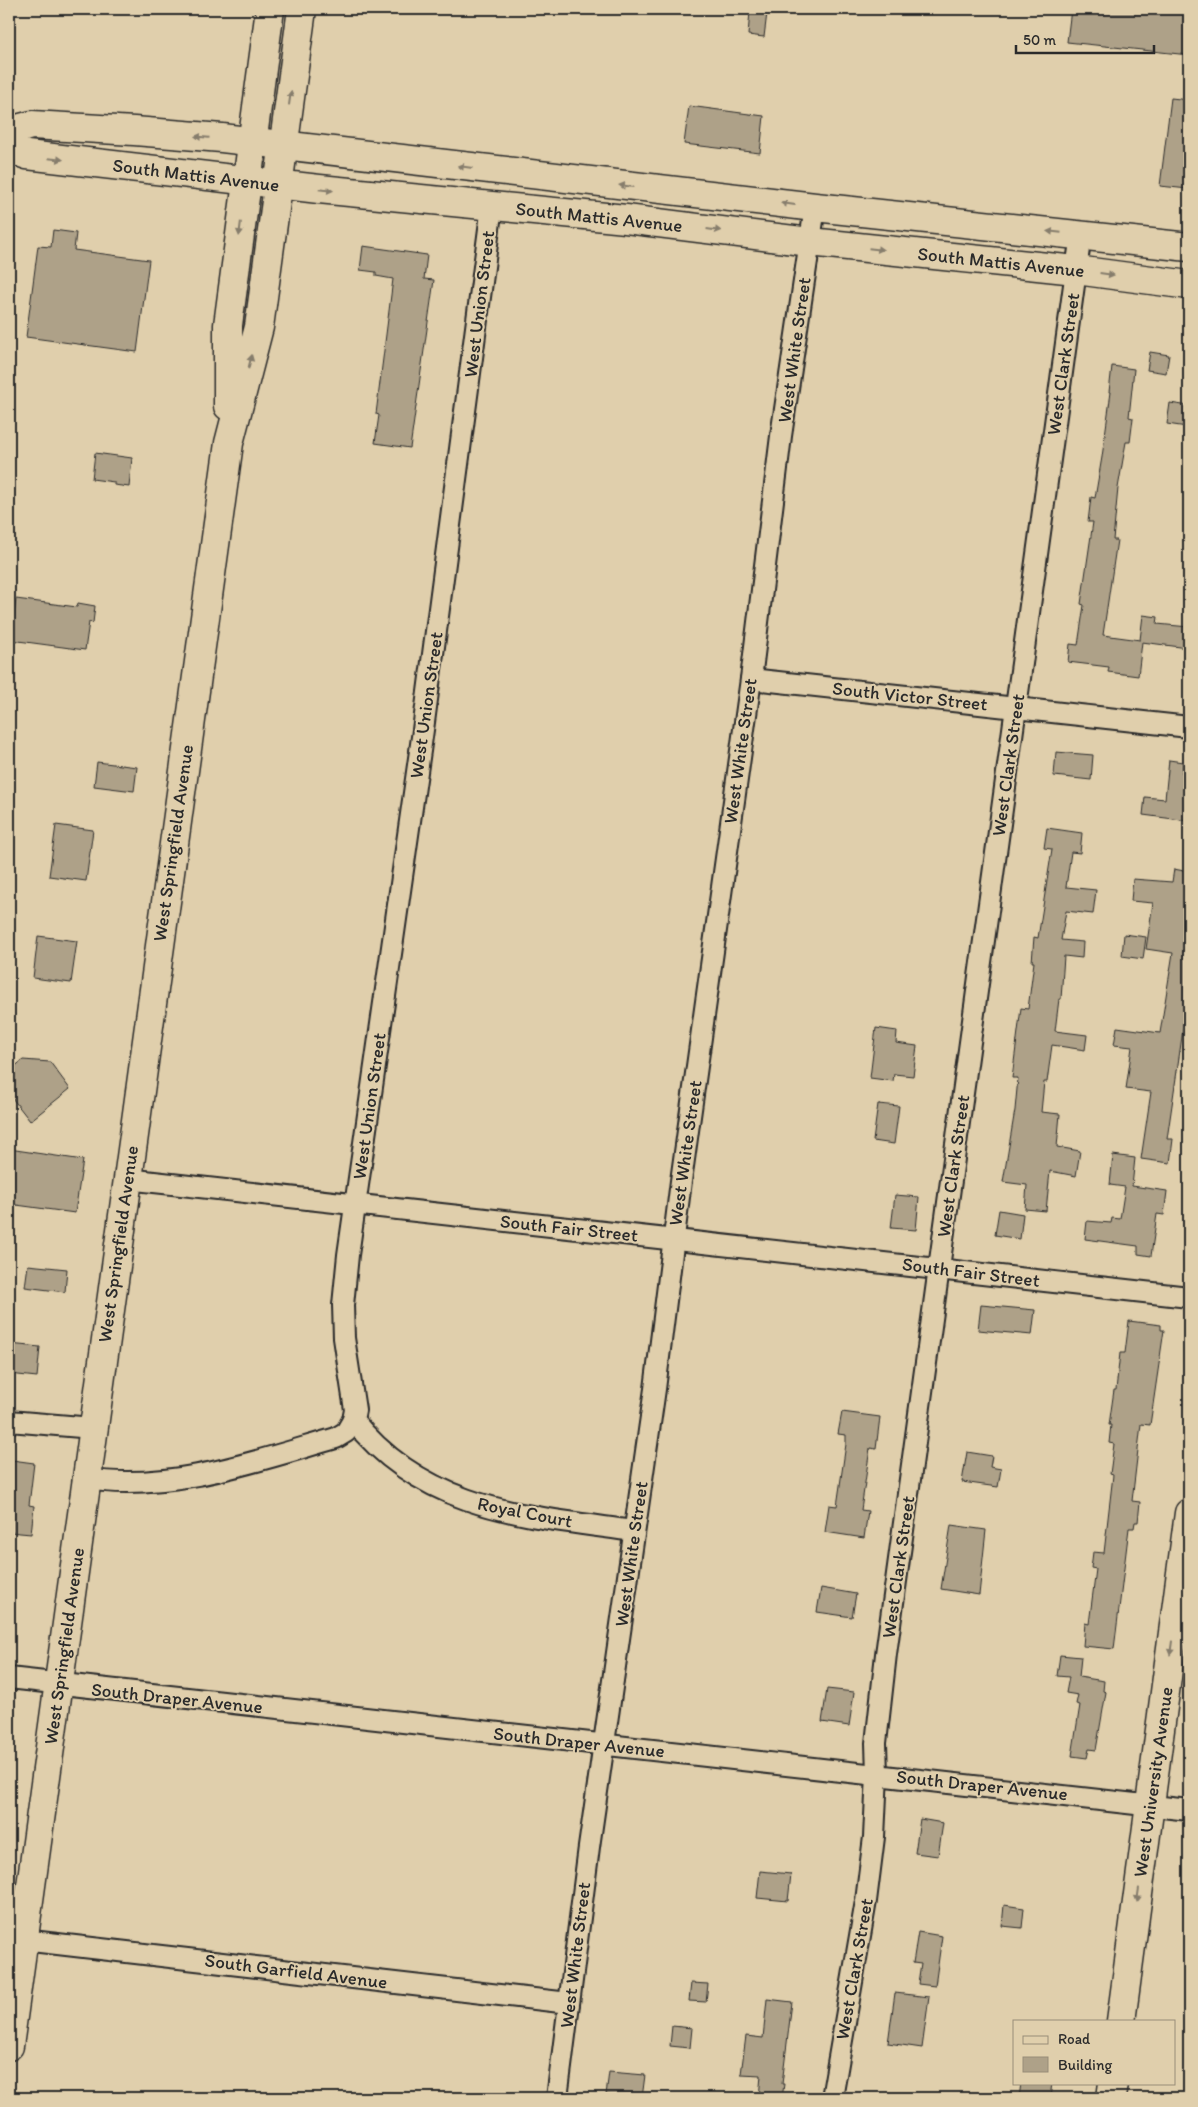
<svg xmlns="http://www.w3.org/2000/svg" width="1198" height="2107" font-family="Itim,sans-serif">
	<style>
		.building { fill: #aea188; stroke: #2b2b2b }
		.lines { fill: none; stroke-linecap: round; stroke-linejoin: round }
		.street-casing { stroke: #2b2b2b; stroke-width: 24 }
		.secondary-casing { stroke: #2b2b2b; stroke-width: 31 }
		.primary-casing { stroke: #2b2b2b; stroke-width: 31 }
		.street { stroke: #e0cfac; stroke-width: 20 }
		.secondary { stroke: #e0cfac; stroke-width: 28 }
		.primary { stroke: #e0cfac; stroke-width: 28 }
		.oneway { fill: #867d6c }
		.labels { text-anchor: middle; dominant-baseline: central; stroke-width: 4; stroke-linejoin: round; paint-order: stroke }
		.street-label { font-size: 19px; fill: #2b2b2b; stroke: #e0cfac }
	</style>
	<rect width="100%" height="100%" fill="#e0cfac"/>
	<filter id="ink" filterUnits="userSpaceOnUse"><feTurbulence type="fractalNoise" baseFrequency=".02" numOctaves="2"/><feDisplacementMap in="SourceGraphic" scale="10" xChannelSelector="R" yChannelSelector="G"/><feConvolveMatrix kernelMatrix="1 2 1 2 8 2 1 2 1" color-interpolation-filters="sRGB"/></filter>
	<g filter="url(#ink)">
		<!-- building -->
		<g class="building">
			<polygon points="1071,9 1189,9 1189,55 1067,42"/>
			<polygon points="750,11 767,13 764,37 748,35"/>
			<polygon points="1171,98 1189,100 1188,189 1160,186"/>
			<polygon points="689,106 764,116 760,153 684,144"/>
			<polygon points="53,230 76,233 74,250 149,260 137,352 26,337 38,246 51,247"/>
			<polygon points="363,246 427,255 424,279 434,280 410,448 375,443 379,415 376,414 393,279 376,276 376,272 360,270"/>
			<polygon points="1150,352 1169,355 1166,373 1147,370"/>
			<polygon points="1112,366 1134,369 1129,417 1133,418 1130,442 1126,442 1118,488 1113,540 1117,540 1103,635 1140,640 1143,615 1158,617 1157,624 1189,627 1188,648 1142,642 1138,676 1108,672 1109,667 1068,662 1070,644 1078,645 1084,605 1081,604 1093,522 1088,522 1091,497 1095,498 1102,457 1111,392 1109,392"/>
			<polygon points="1170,403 1189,406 1187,427 1167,424"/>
			<polygon points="95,453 132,458 129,487 114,485 114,482 92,479"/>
			<polygon points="16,599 77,607 78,603 95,606 93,623 89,622 85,650 11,640"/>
			<polygon points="1056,752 1093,755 1091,780 1054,776"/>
			<polygon points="1169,760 1183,762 1182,773 1189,774 1189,821 1143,815 1145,797 1165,799"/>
			<polygon points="97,762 137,767 134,791 94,786"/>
			<polygon points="56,825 93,830 86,881 49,876"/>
			<polygon points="1047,828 1082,833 1080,853 1071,852 1066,887 1096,890 1093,914 1066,911 1061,940 1083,942 1082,958 1064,956 1061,999 1059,999 1055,1031 1087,1035 1085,1050 1052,1045 1047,1082 1044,1082 1041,1112 1060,1114 1057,1147 1080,1151 1076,1176 1050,1171 1046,1211 1025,1209 1027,1185 1003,1182 1015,1110 1018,1078 1012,1078 1021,1008 1028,1009 1034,962 1032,962 1034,937 1038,938 1052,849 1044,848"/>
			<polygon points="1174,869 1189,872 1189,989 1167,1139 1173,1139 1170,1163 1141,1159 1151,1092 1126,1089 1132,1047 1114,1045 1117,1027 1160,1033 1173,953 1146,949 1153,903 1131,901 1133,879 1172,882"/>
			<polygon points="1124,934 1146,937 1143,959 1122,956"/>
			<polygon points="38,936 77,941 71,983 33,978"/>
			<polygon points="876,1028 897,1031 896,1043 917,1046 913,1076 894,1074 893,1081 870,1078"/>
			<polygon points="23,1060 50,1062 70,1089 30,1121 9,1094 14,1067"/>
			<polygon points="878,1104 899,1106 894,1144 873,1141"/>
			<polygon points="9,1149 83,1160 75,1213 9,1204"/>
			<polygon points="1113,1155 1135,1158 1132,1186 1167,1191 1164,1215 1157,1214 1151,1256 1138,1254 1138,1246 1085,1239 1087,1221 1111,1223 1112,1218 1120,1219 1125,1187 1110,1185"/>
			<polygon points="895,1195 919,1197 916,1230 891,1228"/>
			<polygon points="999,1210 1023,1214 1020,1239 995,1235"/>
			<polygon points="28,1265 67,1269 65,1292 25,1287"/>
			<polygon points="981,1305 1035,1310 1032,1335 978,1330"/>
			<polygon points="1129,1321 1161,1325 1161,1330 1164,1330 1150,1425 1141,1424 1132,1501 1140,1502 1138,1522 1135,1522 1134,1528 1129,1528 1114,1649 1083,1646 1085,1623 1089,1624 1096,1569 1091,1568 1093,1552 1104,1553 1113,1475 1110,1474 1114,1444 1109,1443 1111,1425 1109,1425 1114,1390 1116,1390 1120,1353 1125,1353"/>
			<polygon points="9,1344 40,1347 37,1377 9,1374"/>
			<polygon points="842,1412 880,1417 876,1449 870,1448 861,1510 868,1511 864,1538 825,1532 829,1505 837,1506 846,1444 846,1435 838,1434"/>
			<polygon points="967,1452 992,1456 990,1467 1001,1469 998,1487 962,1482"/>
			<polygon points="12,1460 34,1463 29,1505 34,1506 31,1534 9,1532 13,1496 9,1495"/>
			<polygon points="951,1525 986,1530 979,1595 941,1589"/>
			<polygon points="821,1588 856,1594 852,1617 817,1612"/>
			<polygon points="1060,1655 1081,1657 1079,1677 1104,1681 1103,1691 1106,1692 1096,1750 1089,1749 1087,1758 1072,1756 1080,1705 1076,1704 1078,1695 1066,1693 1069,1677 1057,1676"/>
			<polygon points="827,1689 854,1692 849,1726 822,1722"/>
			<polygon points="920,1819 943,1823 938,1856 915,1853"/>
			<polygon points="760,1871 791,1874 788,1901 757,1898"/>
			<polygon points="1004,1905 1024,1908 1022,1928 1002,1926"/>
			<polygon points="918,1932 942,1936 935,1986 918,1984 921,1964 913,1963"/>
			<polygon points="691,1983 708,1984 706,2002 689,2001"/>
			<polygon points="895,1993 929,1997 922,2048 888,2043"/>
			<polygon points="767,1999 792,2002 782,2084 784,2084 782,2098 759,2098 761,2075 741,2074 746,2036 763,2038"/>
			<polygon points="672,2026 692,2028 690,2048 670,2046"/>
			<polygon points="609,2072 645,2075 642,2098 606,2095"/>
			<polygon points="1021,2083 1052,2083 1050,2098 1019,2098"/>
		</g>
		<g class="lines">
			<!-- street casing -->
			<g class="street-casing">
				<g id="street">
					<path d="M492,206L423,730L348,1255L343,1305L344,1338L355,1410L353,1420C425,1511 528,1516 634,1531"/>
					<polyline points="751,679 1189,727"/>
					<polyline points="127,1179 1189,1297"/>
					<polyline points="9,1421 93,1428"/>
					<path d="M86,1479C171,1492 256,1461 336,1438L346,1432L353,1420"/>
					<polyline points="9,1678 1189,1810"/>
					<polyline points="23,1940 569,2003"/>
					<polyline points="557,2098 589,1847 655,1389 681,1181 751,679 781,436 815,207"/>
					<polyline points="832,2098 866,1901 874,1837 877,1774 876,1743 886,1654 1081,234"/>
				</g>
			</g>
			<!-- secondary casing -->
			<g class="secondary-casing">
				<g id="secondary">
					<polyline points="9,131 32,125 134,131 222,138 815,207 1189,247"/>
					<polyline points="9,149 27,155 319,189 626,219 810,242 1076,270 1189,285"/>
					<polyline points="228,406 228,325 270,9"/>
					<polyline points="9,2046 229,443 259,327 302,9"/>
				</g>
			</g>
			<!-- primary casing -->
			<g class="primary-casing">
				<g id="primary">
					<polyline points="1121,2021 1189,1513"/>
					<polyline points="1111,2098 1113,2083"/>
				</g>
			</g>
			<!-- street -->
			<use href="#street" class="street"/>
			<!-- secondary -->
			<use href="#secondary" class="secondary"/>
			<!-- primary -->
			<use href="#primary" class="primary"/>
		</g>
		<!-- one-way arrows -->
		<defs><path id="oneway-solid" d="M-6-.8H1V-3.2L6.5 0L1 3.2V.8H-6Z" transform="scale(1.25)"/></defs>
		<g class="oneway">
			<use href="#oneway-solid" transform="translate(290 98) rotate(-82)"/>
			<use href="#oneway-solid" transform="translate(202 137) rotate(-175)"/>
			<use href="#oneway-solid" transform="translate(56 159) rotate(6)"/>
			<use href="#oneway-solid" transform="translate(465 167) rotate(-173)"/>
			<use href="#oneway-solid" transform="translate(626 186) rotate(-173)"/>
			<use href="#oneway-solid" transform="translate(326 190) rotate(6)"/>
			<use href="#oneway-solid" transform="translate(788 204) rotate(-173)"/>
			<use href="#oneway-solid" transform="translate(240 229) rotate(97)"/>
			<use href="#oneway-solid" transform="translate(714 230) rotate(7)"/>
			<use href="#oneway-solid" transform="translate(1054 232) rotate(-174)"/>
			<use href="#oneway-solid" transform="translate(876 249) rotate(6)"/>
			<use href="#oneway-solid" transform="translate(1107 274) rotate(8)"/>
			<use href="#oneway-solid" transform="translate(250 362) rotate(-76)"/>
			<use href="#oneway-solid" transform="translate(1171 1648) rotate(98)"/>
			<use href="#oneway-solid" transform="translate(1138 1895) rotate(98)"/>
		</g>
	</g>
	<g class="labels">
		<!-- street labels -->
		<g class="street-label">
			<text transform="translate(196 175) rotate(7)">South Mattis Avenue</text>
			<text transform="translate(599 217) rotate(6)">South Mattis Avenue</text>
			<text transform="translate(1001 262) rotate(6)">South Mattis Avenue</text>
			<text transform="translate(479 304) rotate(-83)">West Union Street</text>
			<text transform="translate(794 350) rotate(-82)">West White Street</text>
			<text transform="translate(1063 364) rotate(-82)">West Clark Street</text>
			<text transform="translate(910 696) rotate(6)">South Victor Street</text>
			<text transform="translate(426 705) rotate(-82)">West Union Street</text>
			<text transform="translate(740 751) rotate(-82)">West White Street</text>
			<text transform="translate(1008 765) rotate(-82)">West Clark Street</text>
			<text transform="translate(173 843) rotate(-82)">West Springfield Avenue</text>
			<text transform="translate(369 1106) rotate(-82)">West Union Street</text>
			<text transform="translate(685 1153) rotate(-82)">West White Street</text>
			<text transform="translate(953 1166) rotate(-82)">West Clark Street</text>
			<text transform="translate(569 1228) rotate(6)">South Fair Street</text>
			<text transform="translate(118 1244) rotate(-82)">West Springfield Avenue</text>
			<text transform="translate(971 1272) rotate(7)">South Fair Street</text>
			<text transform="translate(525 1512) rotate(11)">Royal Court</text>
			<text transform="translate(631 1554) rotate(-82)">West White Street</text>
			<text transform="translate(898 1567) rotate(-82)">West Clark Street</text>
			<text transform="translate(64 1646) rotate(-82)">West Springfield Avenue</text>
			<text transform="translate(177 1698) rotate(6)">South Draper Avenue</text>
			<text transform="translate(579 1742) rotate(6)">South Draper Avenue</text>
			<text transform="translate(1153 1782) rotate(-82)">West University Avenue</text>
			<text transform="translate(982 1785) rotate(6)">South Draper Avenue</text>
			<text transform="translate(575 1955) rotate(-83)">West White Street</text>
			<text transform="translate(854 1969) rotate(-80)">West Clark Street</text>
			<text transform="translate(296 1971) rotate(7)">South Garfield Avenue</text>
		</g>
	</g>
	<!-- margin -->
	<rect width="1198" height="2107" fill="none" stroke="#e0cfac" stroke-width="30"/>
	<rect x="15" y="15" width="1168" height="2077" fill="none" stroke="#2b2b2b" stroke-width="2" filter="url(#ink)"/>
	<!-- legend -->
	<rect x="1013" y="2020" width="162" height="65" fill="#e0cfac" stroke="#988d78"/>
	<rect x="1023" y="2036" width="25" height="8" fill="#e0cfac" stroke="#988d78"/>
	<text x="1058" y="2044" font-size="15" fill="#2b2b2b">Road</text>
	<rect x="1023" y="2057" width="25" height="15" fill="#aea188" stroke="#988d78"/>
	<text x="1058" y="2070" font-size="15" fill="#2b2b2b">Building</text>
	<!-- scale -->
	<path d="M1016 45v8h138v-8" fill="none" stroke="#2b2b2b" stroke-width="2.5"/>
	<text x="1023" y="45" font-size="15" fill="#2b2b2b" stroke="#e0cfac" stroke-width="4" paint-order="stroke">50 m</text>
</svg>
